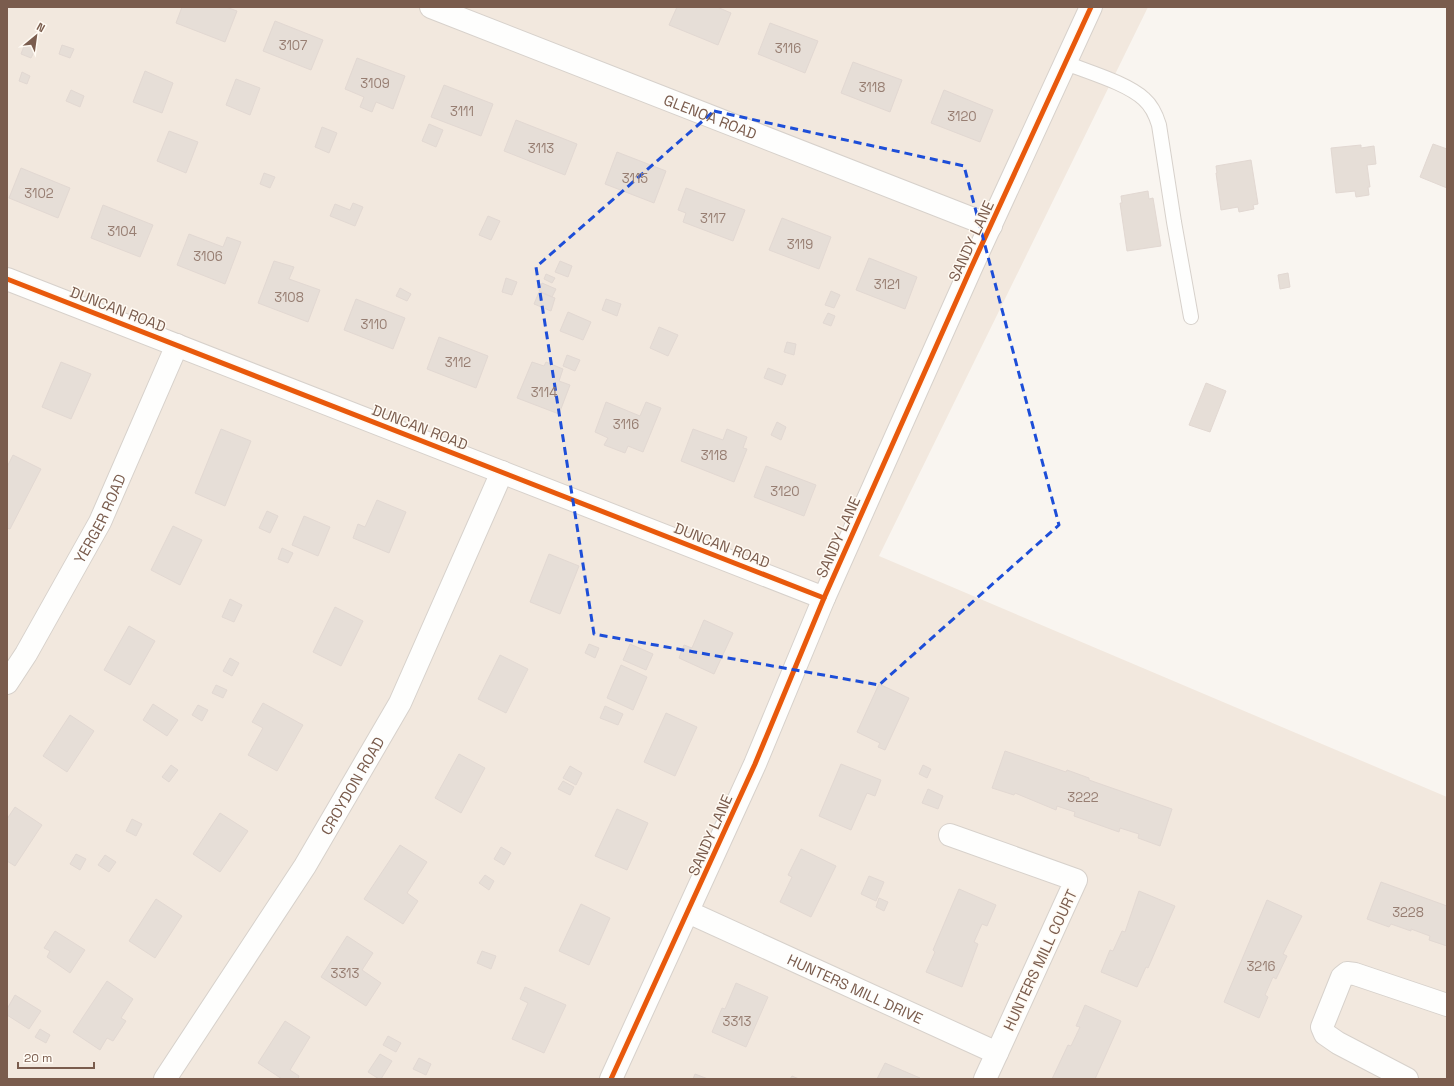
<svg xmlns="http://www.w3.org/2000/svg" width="1454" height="1086" font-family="'Space Grotesk',sans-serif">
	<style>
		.residential { fill: #f2e8de }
		.building { fill: #e6ded7; stroke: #e2d8d2 }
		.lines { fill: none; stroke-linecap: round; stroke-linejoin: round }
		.service-casing { stroke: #d7d1cb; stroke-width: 16 }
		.minor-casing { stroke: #d7d1cb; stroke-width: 24 }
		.service { stroke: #fefefd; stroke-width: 14 }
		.minor { stroke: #fefefd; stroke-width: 22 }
		.cycleway-casing { stroke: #fffaf3; stroke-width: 8 }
		.cycleway { stroke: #e8590c; stroke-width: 5 }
		.marked { fill: none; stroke: #1d4ed8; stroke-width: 3; stroke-dasharray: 8 5; stroke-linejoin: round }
		.labels { text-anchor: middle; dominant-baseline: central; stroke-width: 3; stroke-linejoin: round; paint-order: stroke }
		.number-label { font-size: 13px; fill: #977e72 }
		.street-label { font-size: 15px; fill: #7a5c4d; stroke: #fffaf3 }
	</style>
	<rect width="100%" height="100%" fill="#f9f5f0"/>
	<!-- residential -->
	<polygon class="residential" points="7,7 1148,7 879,556 1447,797 1447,1079 7,1079"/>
	<!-- building -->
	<g class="building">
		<polygon points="182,7 226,7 237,11 225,42 176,23"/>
		<polygon points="677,7 717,7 731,13 718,45 669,25"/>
		<polygon points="275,21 323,40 311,70 263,51"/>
		<polygon points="770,23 818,41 805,73 758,54"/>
		<polygon points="26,41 37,46 31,58 21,54"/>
		<polygon points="62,45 74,49 70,58 59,54"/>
		<polygon points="357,58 405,76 393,109 376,102 372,112 360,107 364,97 345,89"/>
		<polygon points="853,62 902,80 890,112 841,93"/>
		<polygon points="145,71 173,83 162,113 133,102"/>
		<polygon points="22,72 30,76 27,84 19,81"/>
		<polygon points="236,79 260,88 250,115 226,105"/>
		<polygon points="444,85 493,104 481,136 431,117"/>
		<polygon points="71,90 84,96 80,107 66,101"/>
		<polygon points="944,90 993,110 980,142 931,123"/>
		<polygon points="516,120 577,144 565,175 504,151"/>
		<polygon points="429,124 443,130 436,147 422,141"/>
		<polygon points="322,127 337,133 329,153 315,147"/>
		<polygon points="169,131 198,142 186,173 157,161"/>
		<polygon points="1433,144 1447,149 1447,188 1420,177"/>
		<polygon points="1361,145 1361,148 1374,146 1376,164 1367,165 1370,187 1368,187 1369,195 1356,197 1355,191 1336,193 1331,148"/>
		<polygon points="617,152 666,171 654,203 605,184"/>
		<polygon points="1251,160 1258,204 1253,205 1254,209 1239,212 1238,207 1221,210 1216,173 1217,173 1216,166"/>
		<polygon points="21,168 70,188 58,218 9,198"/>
		<polygon points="264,173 275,177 270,188 260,184"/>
		<polygon points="686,188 745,210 733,241 683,222 686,213 678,210"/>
		<polygon points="1148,191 1149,199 1153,198 1161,246 1127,251 1120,203 1122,203 1121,196"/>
		<polygon points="353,203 363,207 355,226 330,216 335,204 350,210"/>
		<polygon points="103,205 153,225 140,257 91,238"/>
		<polygon points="488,216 500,221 491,240 479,235"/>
		<polygon points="782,218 831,237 819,269 769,250"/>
		<polygon points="189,234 223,247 227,237 241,242 225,284 177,265"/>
		<polygon points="869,258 917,277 905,309 856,290"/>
		<polygon points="274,261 294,267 289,279 320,290 308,322 258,303"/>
		<polygon points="560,261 572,266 568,277 555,272"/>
		<polygon points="1288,273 1290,287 1280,289 1278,275"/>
		<polygon points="546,274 555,278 552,283 544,279"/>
		<polygon points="506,278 517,282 512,295 502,292"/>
		<polygon points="542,283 556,289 552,297 539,291"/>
		<polygon points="400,288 411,294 407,301 396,296"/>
		<polygon points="831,291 840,295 834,308 825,305"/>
		<polygon points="539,292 555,298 551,311 534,304"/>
		<polygon points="356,299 405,318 393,349 344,330"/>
		<polygon points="606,299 621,304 617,316 602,310"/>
		<polygon points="568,312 591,322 583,340 560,331"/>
		<polygon points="828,313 835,316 831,326 823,323"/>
		<polygon points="659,327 678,335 668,356 650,348"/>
		<polygon points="439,337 488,356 476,388 427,369"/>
		<polygon points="787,342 796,344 794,355 784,352"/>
		<polygon points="567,355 580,360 575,371 563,366"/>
		<polygon points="61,362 91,374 71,419 42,407"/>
		<polygon points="532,362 544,366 546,362 563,369 559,381 570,385 559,414 517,398"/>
		<polygon points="768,368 786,375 782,385 764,378"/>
		<polygon points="1206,383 1226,391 1210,432 1189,425"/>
		<polygon points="606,402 640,416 646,402 661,408 643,452 628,446 625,453 604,445 608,438 595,432"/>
		<polygon points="777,422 786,427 781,440 771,435"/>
		<polygon points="221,429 251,441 225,506 195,493"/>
		<polygon points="693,429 723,440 727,429 747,437 743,448 747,449 734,482 681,461"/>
		<polygon points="13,455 41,469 10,529 7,528 7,467"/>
		<polygon points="766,466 816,485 804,516 754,497"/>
		<polygon points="377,500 406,512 389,553 353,538 358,524 365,527"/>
		<polygon points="267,511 278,516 270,533 259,528"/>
		<polygon points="304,516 330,527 318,556 292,545"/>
		<polygon points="173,526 202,540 180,585 151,570"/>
		<polygon points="282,548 293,553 288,563 278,559"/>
		<polygon points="549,554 579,566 560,614 530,602"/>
		<polygon points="230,599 242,605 234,622 222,617"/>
		<polygon points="335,607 363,621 341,666 313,652"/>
		<polygon points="704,620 733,633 714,674 679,658 684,645 692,648"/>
		<polygon points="129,626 155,641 130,685 104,670"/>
		<polygon points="589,644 599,648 595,658 585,653"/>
		<polygon points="630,644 653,654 646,670 623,660"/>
		<polygon points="500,655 528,669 506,713 478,699"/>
		<polygon points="230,658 239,663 232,676 223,671"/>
		<polygon points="621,665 647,677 633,710 607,698"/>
		<polygon points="879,684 909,698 885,750 878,747 880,743 857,732"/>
		<polygon points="216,685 227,690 223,698 212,693"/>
		<polygon points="263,703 303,725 277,771 248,755 263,728 252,722"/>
		<polygon points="153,704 178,720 167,736 143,720"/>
		<polygon points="198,705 208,710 202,721 192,715"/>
		<polygon points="605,706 623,714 618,725 600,718"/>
		<polygon points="666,713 697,727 675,776 644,762"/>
		<polygon points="70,715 94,731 67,772 43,756"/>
		<polygon points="1005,751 1066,772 1067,770 1089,778 1089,780 1172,809 1160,846 1138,838 1139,834 1120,828 1119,832 1074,816 1075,812 1057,806 1056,810 1015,793 1014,795 992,788"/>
		<polygon points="459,754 485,768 461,813 435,798"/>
		<polygon points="841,764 881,780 875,796 867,793 851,830 819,816"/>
		<polygon points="171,765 178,770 169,782 162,777"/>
		<polygon points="923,765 931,769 927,778 919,774"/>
		<polygon points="570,766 582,773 576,785 563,778"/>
		<polygon points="563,781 574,787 570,795 558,789"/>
		<polygon points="928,789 943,796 938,809 922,803"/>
		<polygon points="15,807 42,825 15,866 7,861 7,819"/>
		<polygon points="617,809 648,823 627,870 595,856"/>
		<polygon points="220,813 248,831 220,872 193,854"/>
		<polygon points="132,819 142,824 136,836 126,831"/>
		<polygon points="400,845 427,862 407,893 418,901 403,924 364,899"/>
		<polygon points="501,847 511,853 504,865 494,859"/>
		<polygon points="801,849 836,866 811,917 780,902 792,877 788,875"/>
		<polygon points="76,854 86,859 80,870 70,864"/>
		<polygon points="105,855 116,862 109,872 98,865"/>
		<polygon points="485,875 494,881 489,890 479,883"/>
		<polygon points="869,876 884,882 876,901 861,894"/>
		<polygon points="1381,882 1447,906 1447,946 1429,940 1430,936 1411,929 1411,931 1391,924 1389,927 1367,919"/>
		<polygon points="959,889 996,905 987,926 982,924 974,942 978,944 962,987 926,972 935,952 933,950"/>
		<polygon points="1139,891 1175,906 1148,968 1146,967 1137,987 1101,972 1110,950 1113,951 1122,931 1125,932"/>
		<polygon points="879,898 888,902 884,911 876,907"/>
		<polygon points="156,899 182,916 155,958 129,941"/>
		<polygon points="1267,900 1302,916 1283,954 1287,956 1276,979 1273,977 1265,995 1268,997 1259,1018 1224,1002"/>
		<polygon points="581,904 610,918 589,965 559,951"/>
		<polygon points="55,931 85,950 70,973 47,957 50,951 44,948"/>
		<polygon points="347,936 373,953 362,970 381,983 366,1006 321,977"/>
		<polygon points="482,951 496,956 491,969 477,963"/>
		<polygon points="107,981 133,999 121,1018 126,1021 113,1041 107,1038 100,1050 73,1032"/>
		<polygon points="736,983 768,997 746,1047 712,1032 722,1008 725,1009"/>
		<polygon points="525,987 566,1005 544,1053 512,1039 528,1003 520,999"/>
		<polygon points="15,995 41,1011 29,1029 7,1015 7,1009"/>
		<polygon points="1085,1005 1121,1021 1095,1079 1052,1079 1068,1045 1071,1046 1080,1027 1076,1026"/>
		<polygon points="285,1021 310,1037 290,1070 299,1076 298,1079 282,1079 258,1063"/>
		<polygon points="40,1029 50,1035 46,1043 35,1037"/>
		<polygon points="388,1036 401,1043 396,1052 383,1045"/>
		<polygon points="380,1054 392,1061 381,1079 379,1079 368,1072"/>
		<polygon points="419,1058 431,1064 426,1075 413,1069"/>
		<polygon points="885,1063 920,1078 920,1079 877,1079"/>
		<polygon points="695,1074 708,1079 693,1079"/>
		<polygon points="792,1076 799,1079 790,1079"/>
	</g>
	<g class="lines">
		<!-- service casing -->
		<g class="service-casing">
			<path id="service" d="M1066,63C1088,72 1127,83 1144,99C1152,106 1156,115 1159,125L1174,222L1191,317"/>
		</g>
		<!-- minor casing -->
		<g class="minor-casing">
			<g id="minor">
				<path id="s1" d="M431,7L991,226"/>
				<polyline points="7,279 824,598"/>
				<path id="s2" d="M7,683L26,654L100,522L177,345"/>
				<polyline points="950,835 1076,880 997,1053"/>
				<path id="s3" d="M688,912L997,1053L985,1079"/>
				<path id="s4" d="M165,1079L305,866L400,703L502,472"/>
				<polyline points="611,1079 755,764 824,598 971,268 1091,7"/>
				<polyline points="1407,1079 1338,1043 1325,1034 1322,1027 1342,977 1347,973 1355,974 1447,1005"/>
			</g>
		</g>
		<!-- service -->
		<use href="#service" class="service"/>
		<!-- minor -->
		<use href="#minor" class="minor"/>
		<!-- cycleway casing -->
		<g class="cycleway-casing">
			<g id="cycleway">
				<polyline points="7,279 824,598"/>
				<polyline points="611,1079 755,764 824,598 971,268 1091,7"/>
			</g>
		</g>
		<!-- cycleway -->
		<use href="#cycleway" class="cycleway"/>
	</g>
	<!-- marked area -->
	<path class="marked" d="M714,111L964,166L1059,525L879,685L594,634L536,267Z"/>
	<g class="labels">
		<!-- number labels -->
		<g class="number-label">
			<text x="293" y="45">3107</text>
			<text x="788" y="48">3116</text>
			<text x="375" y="83">3109</text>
			<text x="872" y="87">3118</text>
			<text x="462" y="111">3111</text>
			<text x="962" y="116">3120</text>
			<text x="541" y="148">3113</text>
			<text x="635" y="178">3115</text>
			<text x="39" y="193">3102</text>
			<text x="713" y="218">3117</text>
			<text x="122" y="231">3104</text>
			<text x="800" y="244">3119</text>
			<text x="208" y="256">3106</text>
			<text x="887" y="284">3121</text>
			<text x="289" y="297">3108</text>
			<text x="374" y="324">3110</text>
			<text x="458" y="362">3112</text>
			<text x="544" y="392">3114</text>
			<text x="626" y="424">3116</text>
			<text x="714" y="455">3118</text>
			<text x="785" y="491">3120</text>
			<text x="1083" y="797">3222</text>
			<text x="1408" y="912">3228</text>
			<text x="1261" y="966">3216</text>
			<text x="345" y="973">3313</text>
			<text x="737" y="1021">3313</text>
		</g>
		<!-- street labels -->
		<g class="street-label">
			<text stroke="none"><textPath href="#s1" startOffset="300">GLENOA ROAD</textPath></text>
			<text transform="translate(971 241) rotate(-65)">SANDY LANE</text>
			<text transform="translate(118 309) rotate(21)">DUNCAN ROAD</text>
			<text transform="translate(420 427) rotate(21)">DUNCAN ROAD</text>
			<text stroke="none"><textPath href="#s2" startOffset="189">YERGER ROAD</textPath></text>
			<text transform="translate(838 537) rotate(-66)">SANDY LANE</text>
			<text transform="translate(722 545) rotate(21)">DUNCAN ROAD</text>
			<text stroke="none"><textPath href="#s4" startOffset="348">CROYDON ROAD</textPath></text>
			<text transform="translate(710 835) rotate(-66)">SANDY LANE</text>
			<text transform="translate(1040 960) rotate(-65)">HUNTERS MILL COURT</text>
			<text stroke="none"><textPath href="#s3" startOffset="184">HUNTERS MILL DRIVE</textPath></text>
		</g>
	</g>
	<!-- border -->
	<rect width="1454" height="1086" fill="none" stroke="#7a5c4d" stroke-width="16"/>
	<!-- north arrow -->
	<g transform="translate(36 36) rotate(29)" stroke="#fffaf3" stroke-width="3" paint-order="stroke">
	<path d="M0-3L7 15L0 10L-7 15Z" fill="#7a5c4d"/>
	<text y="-6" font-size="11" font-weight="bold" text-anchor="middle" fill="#7a5c4d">N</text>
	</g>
	<!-- scale -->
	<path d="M18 1062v6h76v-6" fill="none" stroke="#7a5c4d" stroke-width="2"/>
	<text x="24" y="1062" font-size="12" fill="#7a5c4d" stroke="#fffaf3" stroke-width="3" paint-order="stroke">20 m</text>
</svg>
